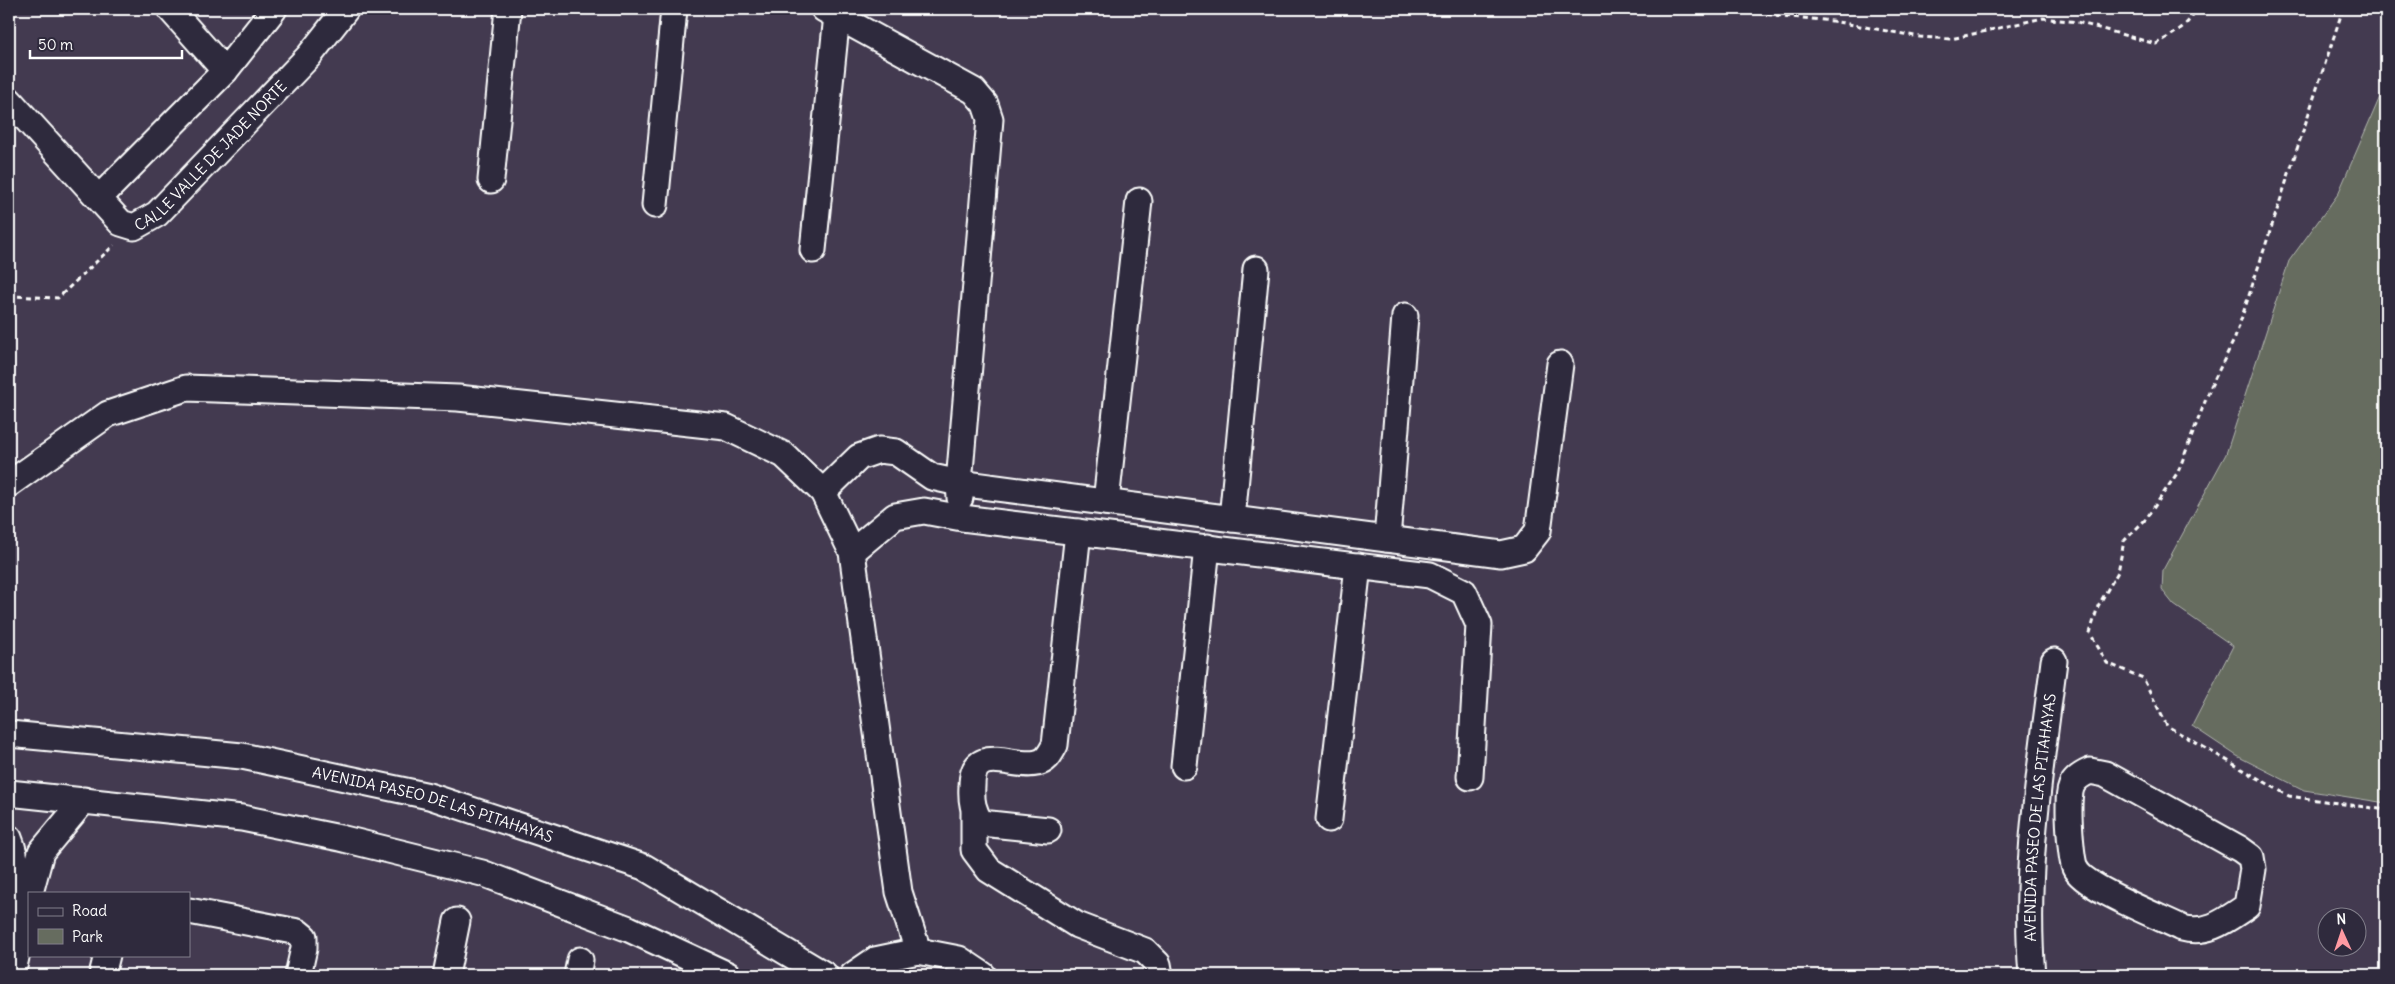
<svg xmlns="http://www.w3.org/2000/svg" width="2395" height="984" font-family="Delius,sans-serif">
	<style>
		.green { fill: #666c5f; stroke: #b2b6af }
		.lines { fill: none; stroke-linecap: round; stroke-linejoin: round }
		.minor-casing { stroke: #fff; stroke-width: 29 }
		.path { stroke: #fff; stroke-width: 3; stroke-dasharray: 5 4; stroke-linecap: butt }
		.minor { stroke: #2f2a3d; stroke-width: 25 }
		.labels { text-anchor: middle; dominant-baseline: central; stroke-width: 5; stroke-linejoin: round; paint-order: stroke }
		.street-label { font-size: 15px; fill: #fff; stroke: #2f2a3d }
	</style>
	<rect width="100%" height="100%" fill="#433a50"/>
	<filter id="ink" filterUnits="userSpaceOnUse"><feTurbulence type="fractalNoise" baseFrequency=".02" numOctaves="2"/><feDisplacementMap in="SourceGraphic" scale="10" xChannelSelector="R" yChannelSelector="G"/><feConvolveMatrix kernelMatrix="1 2 1 2 8 2 1 2 1" color-interpolation-filters="sRGB"/></filter>
	<g filter="url(#ink)">
		<!-- green -->
		<polygon class="green" points="2386,83 2386,803 2304,790 2237,756 2192,726 2233,646 2174,605 2162,590 2163,570 2226,454 2289,261 2338,194"/>
		<g class="lines">
			<!-- minor casing -->
			<g class="minor-casing">
				<g id="minor">
					<polyline points="170,9 225,71"/>
					<polyline points="824,9 974,91 985,104 990,119 959,483 960,498"/>
					<path id="s1" d="M9,100L121,223L134,227L157,214L309,56L346,9"/>
					<polyline points="491,180 508,9"/>
					<polyline points="99,198 225,71 274,9"/>
					<polyline points="655,205 674,9"/>
					<polyline points="813,250 837,15"/>
					<polyline points="9,484 108,414 186,388 458,398 726,427 784,455 823,492 852,552 899,892 918,951"/>
					<polyline points="823,492 859,457 879,450 896,452 932,477 959,483 1501,554 1524,549 1538,531 1560,364"/>
					<polyline points="1106,502 1139,201"/>
					<polyline points="1232,519 1256,269"/>
					<polyline points="1387,539 1405,316"/>
					<polyline points="852,552 895,516 924,511 962,518 1430,575 1464,592 1479,625 1470,777"/>
					<path id="s2" d="M9,734L242,756L429,796L644,867L825,975"/>
					<polyline points="1184,766 1207,547"/>
					<path d="M2090,771L2105,774L2240,849L2251,857L2253,869L2247,906C2226,920 2208,935 2182,928C2160,917 2083,887 2075,868C2071,859 2069,822 2069,811C2069,789 2069,780 2090,771Z"/>
					<polyline points="9,793 242,818 340,838 482,873 629,929 728,975"/>
					<polyline points="974,813 974,850 989,870 1077,925 1145,951 1158,964 1160,975"/>
					<polyline points="1329,819 1358,566"/>
					<path d="M1048,830L981,823C973,811 971,801 972,786C972,742 1014,769 1037,763C1047,761 1050,754 1055,745L1078,532"/>
					<path d="M9,838C20,865 15,875 9,902"/>
					<polyline points="30,893 41,852 84,800"/>
					<polyline points="189,911 298,932 304,937 304,948 298,975"/>
					<polyline points="12,975 29,900"/>
					<polyline points="102,975 107,955"/>
					<polyline points="446,975 457,921"/>
					<polyline points="577,975 580,960"/>
					<polyline points="853,975 875,960 918,951 959,959 983,975"/>
					<path id="s3" d="M2032,975C2023,871 2041,765 2054,661"/>
				</g>
			</g>
			<!-- path -->
			<g class="path">
				<path d="M1750,9L1763,14L1832,21L1920,37L1951,39L2043,18L2077,22L2156,44C2170,36 2191,25 2195,9"/>
				<polyline points="2343,9 2235,338 2211,386 2178,472 2146,519 2124,541 2118,572 2098,606 2090,633 2107,663 2143,678 2167,726 2289,796 2386,810"/>
				<polyline points="9,296 58,298 114,245"/>
			</g>
			<!-- minor -->
			<use href="#minor" class="minor"/>
		</g>
	</g>
	<g class="labels">
		<!-- street labels -->
		<g class="street-label">
			<text stroke="none"><textPath href="#s1" startOffset="285">CALLE VALLE DE JADE NORTE</textPath></text>
			<text stroke="none"><textPath href="#s2" startOffset="431">AVENIDA PASEO DE LAS PITAHAYAS</textPath></text>
			<text stroke="none"><textPath href="#s3" startOffset="158">AVENIDA PASEO DE LAS PITAHAYAS</textPath></text>
		</g>
	</g>
	<!-- margin -->
	<rect width="2395" height="984" fill="none" stroke="#2f2a3d" stroke-width="30"/>
	<rect x="15" y="15" width="2365" height="954" fill="none" stroke="#fff" stroke-width="2" filter="url(#ink)"/>
	<!-- legend -->
	<rect x="28" y="892" width="162" height="65" fill="#2f2a3d" stroke="#827f8b"/>
	<rect x="38" y="908" width="25" height="8" fill="#2f2a3d" stroke="#827f8b"/>
	<text x="72" y="916" font-size="15" fill="#ffffff">Road</text>
	<rect x="38" y="929" width="25" height="15" fill="#666c5f" stroke="#827f8b"/>
	<text x="72" y="942" font-size="15" fill="#ffffff">Park</text>
	<!-- north arrow -->
	<g transform="translate(2342 932) rotate(357)"><circle r="24" fill="#2f2a3d" stroke="#827f8b"/>
	<path d="M0-4L9 19L0 12L-9 19Z" fill="#ff9aa2"/>
	<text y="-8" font-size="14" font-weight="bold" text-anchor="middle" fill="#ffffff">N</text>
	</g>
	<!-- scale -->
	<path d="M30 50v8h152v-8" fill="none" stroke="#ffffff" stroke-width="2.5"/>
	<text x="38" y="50" font-size="15" fill="#ffffff" stroke="#2f2a3d" stroke-width="4" paint-order="stroke">50 m</text>
</svg>
